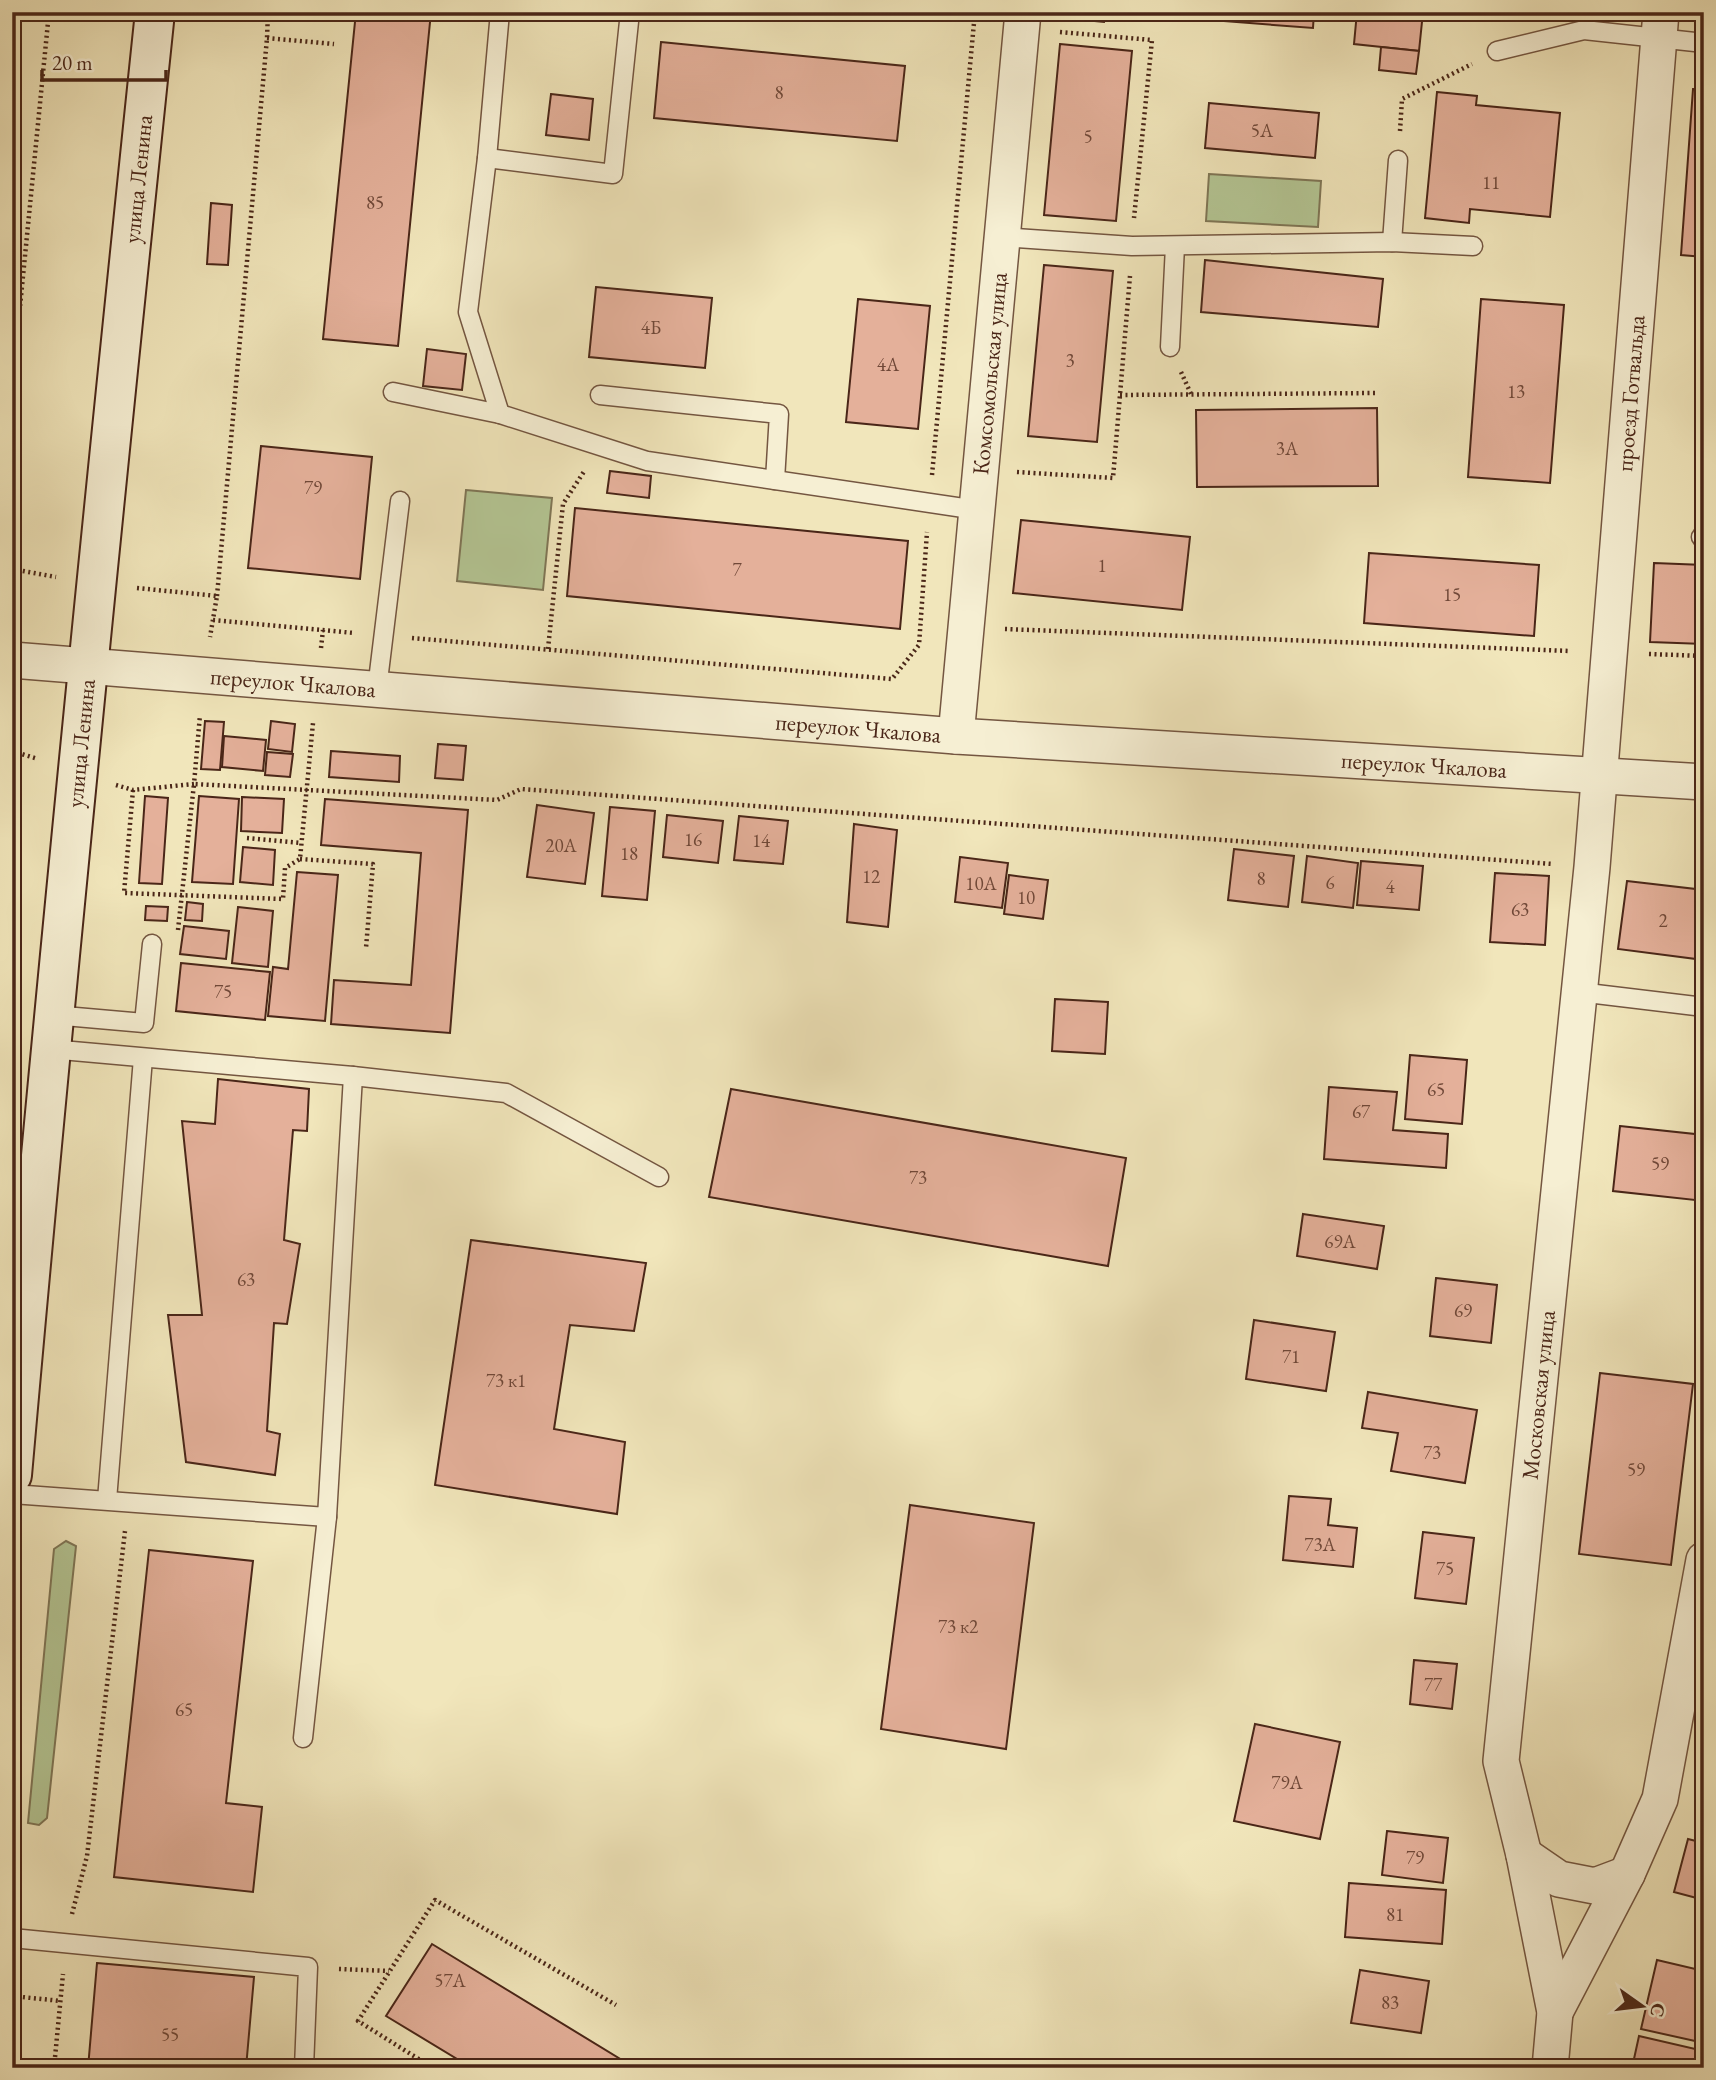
<svg xmlns="http://www.w3.org/2000/svg" width="1716" height="2080" font-family="'EB Garamond',serif">
	<style>
		.green { fill: #b4c694; stroke: #7f7656; stroke-width: 2 }
		.building { fill: #e4b09a; stroke: #4a2618; stroke-width: 2 }
		.lines { fill: none; stroke-linecap: round; stroke-linejoin: round }
		.lane-casing { stroke: #745641; stroke-width: 21 }
		.street-casing { stroke: #745641; stroke-width: 38 }
		.secondary-casing { stroke: #4a2618; stroke-width: 42 }
		.path { stroke: #4a2618; stroke-width: 4.5; stroke-dasharray: 2 3.5; stroke-linecap: butt }
		.lane { stroke: #f6efd3; stroke-width: 18 }
		.street { stroke: #f6efd3; stroke-width: 35 }
		.secondary { stroke: #f6efd3; stroke-width: 38 }
		.labels { text-anchor: middle; dominant-baseline: central; stroke-width: 6; stroke-linejoin: round; paint-order: stroke }
		.number-label { font-size: 19px; fill: #704838 }
		.street-label { font-size: 23px; fill: #4a2618; stroke: #f6efd3 }
	</style>
	<rect width="100%" height="100%" fill="#f1e6bb"/>
	<filter id="stains"><feTurbulence type="fractalNoise" baseFrequency=".00286" numOctaves="4"/><feColorMatrix values="0 0 0 0 .2 0 0 0 0 .09 0 0 0 0 .02 0 0 0 .5 -.17"/></filter>
	<radialGradient id="worn" r=".72"><stop offset=".6" stop-color="#630" stop-opacity="0"/><stop offset="1" stop-color="#630" stop-opacity=".3"/></radialGradient>
	<!-- green -->
	<g class="green">
		<polygon points="1209,174 1321,181 1318,227 1206,221"/>
		<polygon points="466,490 552,498 543,590 457,581"/>
		<polygon points="66,1541 76,1546 47,1818 39,1825 28,1823 54,1549"/>
	</g>
	<!-- building -->
	<g class="building">
		<polygon points="12,12 19,12 12,96"/>
		<polygon points="356,12 431,12 398,346 323,339"/>
		<polygon points="1065,12 1105,12 1104,22 1064,18"/>
		<polygon points="1108,12 1314,12 1313,28"/>
		<polygon points="1357,12 1423,12 1419,51 1354,44"/>
		<polygon points="661,42 905,66 897,141 654,118"/>
		<polygon points="1060,44 1132,51 1116,221 1044,215"/>
		<polygon points="1381,47 1419,51 1416,74 1379,70"/>
		<polygon points="1693,89 1704,90 1704,257 1681,255"/>
		<polygon points="1437,92 1477,96 1476,105 1560,113 1550,217 1470,209 1469,223 1425,218"/>
		<polygon points="551,94 593,99 589,140 546,135"/>
		<polygon points="1209,103 1319,113 1315,158 1205,148"/>
		<polygon points="211,203 232,205 228,265 207,264"/>
		<polygon points="1205,260 1383,279 1378,327 1201,312"/>
		<polygon points="1044,265 1113,271 1097,442 1028,436"/>
		<polygon points="596,287 712,298 705,368 589,357"/>
		<polygon points="858,299 930,306 918,429 846,422"/>
		<polygon points="1481,299 1564,305 1550,483 1468,477"/>
		<polygon points="427,349 466,354 462,390 423,386"/>
		<polygon points="1377,408 1378,486 1197,487 1196,410"/>
		<polygon points="261,446 372,457 360,579 248,568"/>
		<polygon points="610,471 651,476 649,498 607,493"/>
		<polygon points="575,508 908,541 900,629 567,596"/>
		<polygon points="1021,520 1190,537 1182,610 1013,593"/>
		<polygon points="1369,553 1539,565 1534,636 1364,623"/>
		<polygon points="1654,563 1704,565 1704,644 1650,642"/>
		<polygon points="205,721 224,722 220,770 201,769"/>
		<polygon points="271,721 295,724 292,752 268,749"/>
		<polygon points="224,736 266,740 263,771 222,767"/>
		<polygon points="438,744 466,746 463,780 435,778"/>
		<polygon points="331,751 400,756 399,782 329,777"/>
		<polygon points="267,752 293,754 290,777 265,775"/>
		<polygon points="145,796 168,798 162,884 139,883"/>
		<polygon points="199,796 239,799 233,884 192,882"/>
		<polygon points="242,797 284,799 282,833 241,831"/>
		<polygon points="325,799 468,810 450,1033 331,1024 334,980 411,985 421,853 321,845"/>
		<polygon points="537,805 594,813 585,884 527,877"/>
		<polygon points="610,807 655,811 647,900 602,896"/>
		<polygon points="667,815 723,821 718,863 663,857"/>
		<polygon points="739,816 788,821 783,864 734,860"/>
		<polygon points="854,824 897,830 888,927 847,922"/>
		<polygon points="243,847 275,850 273,885 240,882"/>
		<polygon points="1234,849 1294,856 1288,907 1228,900"/>
		<polygon points="1307,856 1358,863 1353,908 1302,902"/>
		<polygon points="960,857 1008,863 1002,908 955,902"/>
		<polygon points="1361,861 1423,866 1419,910 1357,905"/>
		<polygon points="297,872 338,875 325,1021 268,1016 273,967 288,969"/>
		<polygon points="1495,873 1549,876 1545,945 1490,942"/>
		<polygon points="1009,875 1048,880 1043,919 1004,914"/>
		<polygon points="1627,881 1704,890 1704,960 1618,949"/>
		<polygon points="187,902 203,904 202,921 185,920"/>
		<polygon points="146,906 168,907 167,921 145,920"/>
		<polygon points="238,907 273,911 268,967 232,963"/>
		<polygon points="184,926 229,931 226,959 180,954"/>
		<polygon points="181,963 270,972 265,1020 176,1011"/>
		<polygon points="1055,999 1108,1002 1105,1054 1052,1051"/>
		<polygon points="1410,1055 1467,1060 1462,1124 1405,1119"/>
		<polygon points="218,1079 309,1089 307,1131 293,1130 284,1240 300,1244 287,1324 274,1323 267,1431 280,1434 275,1475 186,1462 168,1315 202,1315 182,1121 215,1124"/>
		<polygon points="1329,1087 1397,1092 1393,1130 1448,1134 1446,1168 1324,1159"/>
		<polygon points="731,1089 1126,1158 1108,1266 709,1197"/>
		<polygon points="1620,1126 1704,1135 1704,1201 1613,1191"/>
		<polygon points="1303,1214 1384,1226 1377,1269 1297,1256"/>
		<polygon points="471,1240 646,1263 634,1331 570,1325 554,1429 625,1442 617,1514 435,1485"/>
		<polygon points="1436,1278 1497,1285 1491,1343 1430,1336"/>
		<polygon points="1254,1320 1335,1332 1326,1391 1246,1379"/>
		<polygon points="1600,1373 1693,1384 1671,1565 1579,1554"/>
		<polygon points="1368,1392 1477,1410 1465,1483 1391,1471 1398,1433 1362,1428"/>
		<polygon points="1289,1496 1331,1499 1328,1525 1357,1528 1353,1567 1283,1560"/>
		<polygon points="910,1505 1034,1523 1006,1749 881,1729"/>
		<polygon points="1423,1532 1474,1538 1466,1604 1415,1598"/>
		<polygon points="149,1550 253,1561 226,1803 262,1807 253,1892 114,1877"/>
		<polygon points="1414,1660 1457,1664 1452,1709 1410,1704"/>
		<polygon points="1255,1724 1340,1742 1320,1839 1234,1821"/>
		<polygon points="1387,1831 1448,1838 1443,1883 1382,1875"/>
		<polygon points="1688,1839 1704,1843 1704,1900 1674,1892"/>
		<polygon points="1349,1883 1446,1890 1442,1944 1345,1937"/>
		<polygon points="432,1944 635,2068 472,2068 386,2016"/>
		<polygon points="1657,1960 1704,1971 1704,2043 1641,2029"/>
		<polygon points="97,1963 254,1977 246,2068 88,2068"/>
		<polygon points="1360,1970 1429,1981 1421,2033 1351,2023"/>
		<polygon points="1639,2036 1704,2051 1704,2068 1632,2068"/>
	</g>
	<g class="lines">
		<!-- lane casing -->
		<g class="lane-casing">
			<g id="lane">
				<polyline points="500,12 487,158 468,312 500,414"/>
				<polyline points="1497,51 1584,30 1704,43"/>
				<polyline points="487,158 613,174 630,12"/>
				<polyline points="1002,237 1132,246 1392,242 1473,246"/>
				<polyline points="1392,242 1398,160"/>
				<polyline points="1170,347 1175,246"/>
				<polyline points="393,392 500,414 647,461 977,510"/>
				<polyline points="600,395 779,414 775,480"/>
				<polyline points="1701,537 1704,537"/>
				<polyline points="377,689 400,501"/>
				<polyline points="1579,992 1704,1007"/>
				<polyline points="53,1015 144,1023 152,944"/>
				<polyline points="50,1049 353,1076 506,1093 659,1177"/>
				<polyline points="12,1494 327,1517 353,1076"/>
				<polyline points="107,1500 143,1058"/>
				<polyline points="303,1738 327,1517"/>
				<polyline points="12,1938 308,1967 304,2068"/>
			</g>
		</g>
		<!-- street casing -->
		<g class="street-casing">
			<g id="street">
				<path id="s1" d="M12,660L956,736L1704,782"/>
				<path id="s2" d="M956,736L1023,12"/>
				<polyline points="1524,1855 1559,1879 1595,1886 1627,1874"/>
				<polyline points="1555,2012 1627,1874 1660,1799 1704,1560"/>
				<path id="s3" d="M1550,2068L1555,2012L1524,1855L1501,1761L1592,867L1661,12"/>
			</g>
		</g>
		<!-- secondary casing -->
		<g class="secondary-casing">
			<g id="secondary">
				<path id="s4" d="M12,1475C55,987 104,499 155,12"/>
			</g>
		</g>
		<!-- path -->
		<g class="path">
			<polyline points="1060,32 1152,40 1134,218"/>
			<polyline points="267,38 334,44"/>
			<polyline points="1400,131 1402,99 1472,64"/>
			<polyline points="1181,372 1191,394"/>
			<polyline points="12,388 49,12"/>
			<polyline points="1120,395 1376,393"/>
			<polyline points="1017,472 1113,478 1130,276"/>
			<polyline points="932,475 975,12"/>
			<polyline points="12,569 56,577"/>
			<polyline points="137,588 217,596 210,637"/>
			<polyline points="217,596 267,38 268,12"/>
			<polyline points="213,620 354,633"/>
			<polyline points="1005,629 1570,651"/>
			<polyline points="412,638 892,679 919,645 927,532"/>
			<polyline points="321,648 323,630"/>
			<polyline points="548,649 563,504 585,470"/>
			<polyline points="1649,654 1704,656"/>
			<polyline points="12,751 38,759"/>
			<polyline points="116,785 133,790 194,784 200,715"/>
			<polyline points="133,790 124,893 283,899 285,868 300,859 313,723"/>
			<polyline points="247,838 301,843"/>
			<polyline points="300,859 373,864 366,948"/>
			<polyline points="178,930 194,784 497,800 521,789 1553,864"/>
			<polyline points="72,1914 87,1856 125,1531"/>
			<polyline points="339,1969 389,1971"/>
			<polyline points="12,1996 61,2001"/>
			<polyline points="54,2068 63,1974"/>
			<polyline points="433,2068 358,2021 435,1900 616,2005"/>
		</g>
		<!-- lane -->
		<use href="#lane" class="lane"/>
		<!-- street -->
		<use href="#street" class="street"/>
		<!-- secondary -->
		<use href="#secondary" class="secondary"/>
	</g>
	<g class="labels">
		<!-- number labels -->
		<g class="number-label">
			<text x="779" y="92">8</text>
			<text x="1262" y="130">5А</text>
			<text x="1088" y="136">5</text>
			<text x="1491" y="182">11</text>
			<text x="375" y="202">85</text>
			<text x="651" y="327">4Б</text>
			<text x="1070" y="360">3</text>
			<text x="888" y="364">4А</text>
			<text x="1516" y="391">13</text>
			<text x="1287" y="448">3А</text>
			<text x="313" y="487">79</text>
			<text x="1102" y="565">1</text>
			<text x="737" y="569">7</text>
			<text x="1452" y="594">15</text>
			<text x="693" y="839">16</text>
			<text x="761" y="840">14</text>
			<text x="561" y="845">20А</text>
			<text x="629" y="853">18</text>
			<text x="871" y="876">12</text>
			<text x="1261" y="878">8</text>
			<text x="1330" y="882">6</text>
			<text x="981" y="883">10А</text>
			<text x="1390" y="886">4</text>
			<text x="1026" y="897">10</text>
			<text x="1520" y="909">63</text>
			<text x="1663" y="920">2</text>
			<text x="223" y="991">75</text>
			<text x="1436" y="1089">65</text>
			<text x="1361" y="1111">67</text>
			<text x="1660" y="1163">59</text>
			<text x="918" y="1177">73</text>
			<text x="1340" y="1241">69А</text>
			<text x="246" y="1279">63</text>
			<text x="1463" y="1310">69</text>
			<text x="1291" y="1356">71</text>
			<text x="506" y="1380">73 к1</text>
			<text x="1432" y="1452">73</text>
			<text x="1636" y="1469">59</text>
			<text x="1320" y="1544">73А</text>
			<text x="1445" y="1568">75</text>
			<text x="958" y="1626">73 к2</text>
			<text x="1433" y="1684">77</text>
			<text x="184" y="1709">65</text>
			<text x="1287" y="1782">79А</text>
			<text x="1415" y="1857">79</text>
			<text x="1395" y="1914">81</text>
			<text x="450" y="1980">57А</text>
			<text x="1390" y="2002">83</text>
			<text x="170" y="2034">55</text>
		</g>
		<!-- street labels -->
		<g class="street-label">
			<text stroke="none"><textPath href="#s4" startOffset="1302">улица Ленина</textPath></text>
			<text stroke="none"><textPath href="#s2" startOffset="364">Комсомольская улица</textPath></text>
			<text stroke="none"><textPath href="#s3" startOffset="1687">проезд Готвальда</textPath></text>
			<text stroke="none"><textPath href="#s1" startOffset="282">переулок Чкалова</textPath></text>
			<text stroke="none"><textPath href="#s1" startOffset="849">переулок Чкалова</textPath></text>
			<text stroke="none"><textPath href="#s4" startOffset="735">улица Ленина</textPath></text>
			<text stroke="none"><textPath href="#s1" startOffset="1416">переулок Чкалова</textPath></text>
			<text stroke="none"><textPath href="#s3" startOffset="681">Московская улица</textPath></text>
		</g>
	</g>
	<!-- margin -->
	<rect width="1716" height="2080" fill="none" stroke="#f1e6bb" stroke-width="42"/>
	<rect x="14" y="14" width="1688" height="2052" fill="none" stroke="#4a2618" stroke-width="3.5"/>
	<rect x="21" y="21" width="1674" height="2038" fill="none" stroke="#4a2618" stroke-width="2"/>
	<!-- north arrow -->
	<g transform="translate(1642 2006) rotate(104)" stroke="#f6efd3" stroke-width="5" paint-order="stroke">
	<path d="M0-5L12 26L0 18L-12 26Z" fill="#4a2618"/>
	<text y="-10" font-size="19" font-weight="bold" text-anchor="middle" fill="#4a2618">С</text>
	</g>
	<!-- scale -->
	<path d="M42 70v10h124v-10" fill="none" stroke="#4a2618" stroke-width="3.5"/>
	<text x="52" y="70" font-size="21" fill="#4a2618" stroke="#f6efd3" stroke-width="5" paint-order="stroke">20 m</text>
	<rect width="100%" height="100%" filter="url(#stains)"/>
	<rect width="100%" height="100%" fill="url(#worn)"/>
</svg>
